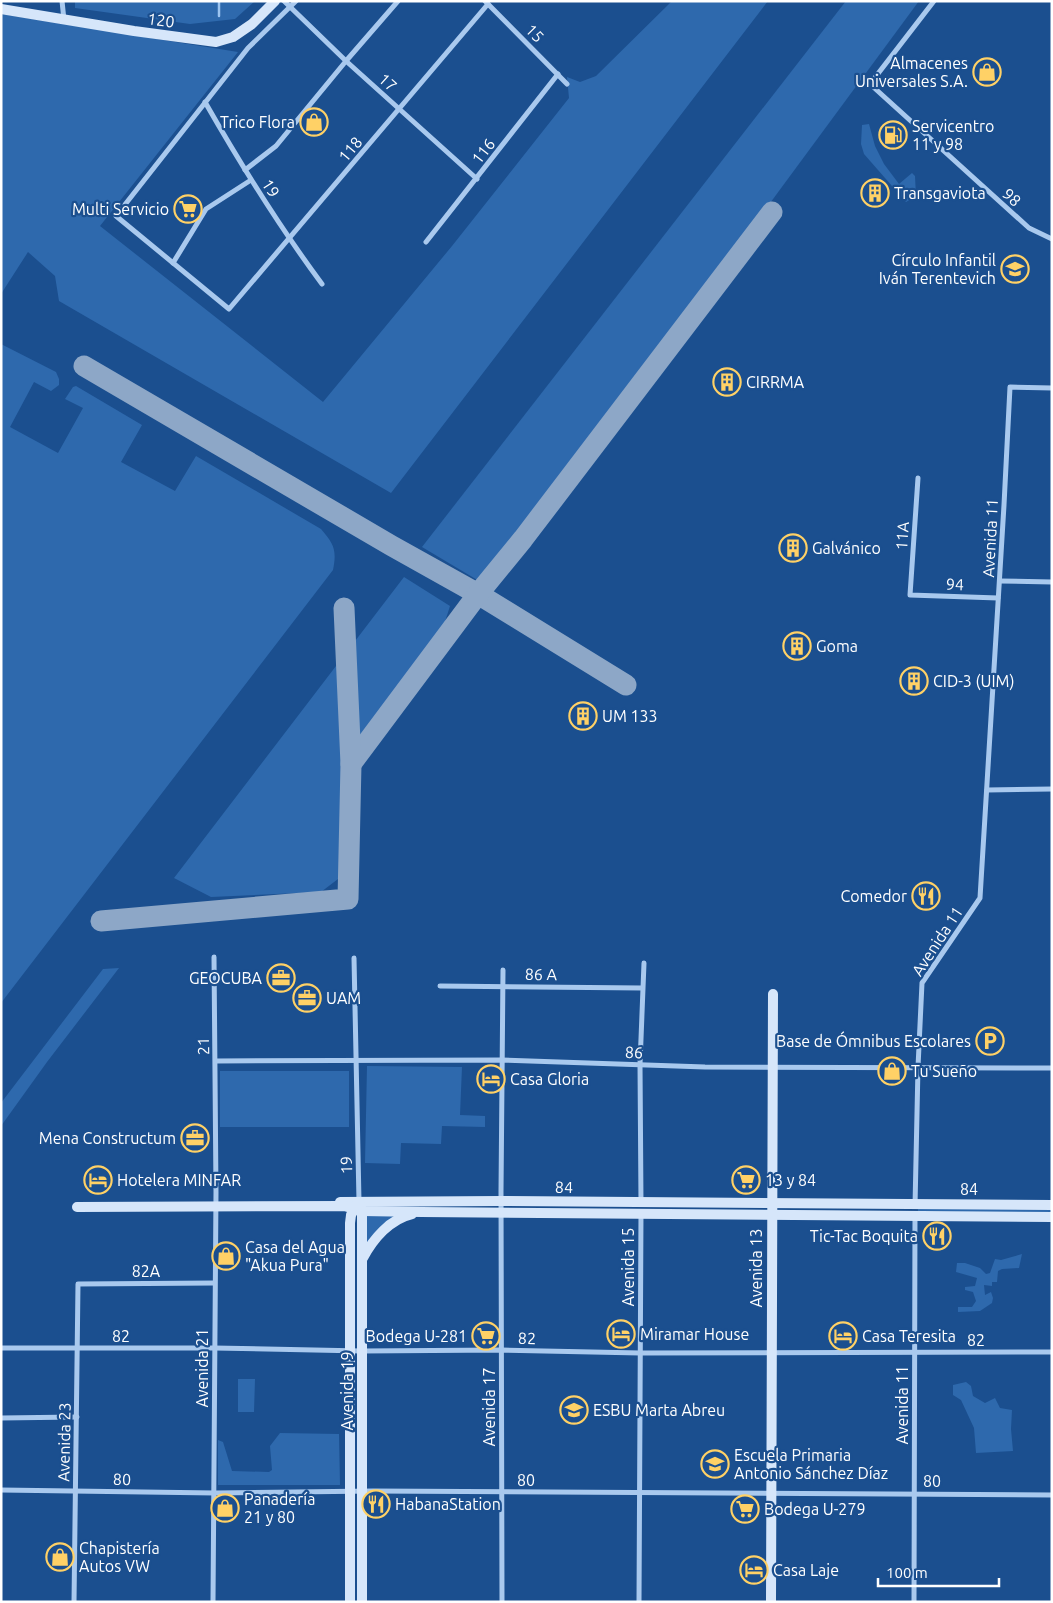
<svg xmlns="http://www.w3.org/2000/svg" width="1053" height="1603" font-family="Ubuntu,sans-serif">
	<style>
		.green { fill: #2e69ad }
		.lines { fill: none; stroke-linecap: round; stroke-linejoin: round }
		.stream { stroke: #9cc4f0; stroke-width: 2.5 }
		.taxiway { stroke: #8da7c7; stroke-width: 21 }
		.street { stroke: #a9c9ee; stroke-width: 5 }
		.secondary { stroke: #d6e6fa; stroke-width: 10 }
		.labels { text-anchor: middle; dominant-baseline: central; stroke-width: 4.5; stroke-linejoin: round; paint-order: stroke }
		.street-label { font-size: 16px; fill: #fff; stroke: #1b4f8f }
		.poi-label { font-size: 16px; fill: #fff; stroke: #1b4f8f; text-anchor: start }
	</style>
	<rect width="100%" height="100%" fill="#1b4f8f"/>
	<!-- green -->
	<g class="green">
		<polygon points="75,1 255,1 235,19 190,24 75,8"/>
		<polygon points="672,1 768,1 391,493 59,301 55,276 28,252 1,294 1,14 238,52 100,226 323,402 452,246 569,98 567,77 580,82 596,76"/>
		<polygon points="846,1 919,1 681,324 479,581 422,547"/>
		<polygon points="869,124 875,146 884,164 899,184 912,173 915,176 916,196 906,202 864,154 861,144 862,125"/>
		<path d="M1,344L56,372L59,379V385L51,391L34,382L10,427L58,453L83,408L65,399L73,387L76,386L142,425L121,462L175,491L196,456L321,529C334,544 337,550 333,570L1,1003Z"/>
		<polygon points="404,577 450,606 442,631 341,771 343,868 338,879 321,892 211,897 174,878"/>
		<polygon points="119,968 47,1062 1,1126 1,1103 103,969"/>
		<polygon points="367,1066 462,1067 460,1115 485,1116 485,1127 442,1126 441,1144 401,1143 400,1164 365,1163"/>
		<rect x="220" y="1071" width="129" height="56"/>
		<polygon points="918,1209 1052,1209 1052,1214 918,1211"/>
		<polygon points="362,1211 408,1215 368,1249"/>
		<polygon points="1022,1254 1019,1268 1002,1269 998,1271 997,1282 992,1282 992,1286 984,1285 985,1295 991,1292 993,1298 992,1303 980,1311 958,1312 958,1307 972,1307 976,1301 973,1292 965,1290 965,1287 975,1286 977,1278 956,1272 957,1263 965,1263 980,1268 986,1274 990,1273 995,1259 1001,1260"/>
		<polygon points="238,1379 255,1379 254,1412 238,1412"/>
		<polygon points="966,1382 971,1386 973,1396 985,1403 995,1398 1000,1408 1012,1410 1011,1429 1013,1451 976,1453 974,1428 961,1400 953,1395 953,1385"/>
		<polygon points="280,1433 339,1434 340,1485 218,1485 218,1440 223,1442 232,1471 269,1472 272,1470 270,1446"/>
	</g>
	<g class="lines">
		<!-- stream -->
		<polyline class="stream" points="219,1 219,16"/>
		<!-- taxiway -->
		<g class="taxiway">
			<polyline points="84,366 392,546 478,594 626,685"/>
			<polyline points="351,764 478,594 523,539 772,212"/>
			<polyline points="101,921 348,899 351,764 344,608"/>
		</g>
		<!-- street -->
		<g class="street">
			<polyline points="62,1 64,20"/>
			<polyline points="284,1 346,61 477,179"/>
			<polyline points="296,1 248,48 116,216 229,309 488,4"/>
			<polyline points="485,1 567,84"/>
			<polyline points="934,1 870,84 1029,228 1052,239"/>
			<path d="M205,102C241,165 279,226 322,284"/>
			<polyline points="245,170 276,146 346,61 398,1"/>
			<polyline points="426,242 558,74"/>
			<polyline points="173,263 206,209 251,180"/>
			<polyline points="918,478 910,595 998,598"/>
			<polyline points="1000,581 1052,582"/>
			<polyline points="987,790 1052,789"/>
			<polyline points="354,958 359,1201"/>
			<polyline points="440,986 642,988"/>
			<polyline points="216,1061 502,1060 705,1067 1052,1068"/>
			<polyline points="641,1204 640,1064 644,963"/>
			<polyline points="915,1206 918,1067 922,983 980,898 1004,505 1010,387 1052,388"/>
			<polyline points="1,1348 214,1348 362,1351 502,1350 640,1353 1052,1352"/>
			<polyline points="1,1418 77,1417"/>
			<polyline points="1,1490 215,1493 373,1491 1052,1495"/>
			<polyline points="74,1602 78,1284 214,1283"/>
			<polyline points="213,1602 216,1192 214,957"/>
			<polyline points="502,1602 501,1192 503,970"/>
			<polyline points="639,1602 641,1212"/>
			<polyline points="914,1602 915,1214"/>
		</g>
		<!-- secondary -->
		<g class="secondary">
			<polyline points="1,9 134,31 216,42 233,37 252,24 275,1"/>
			<polyline points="340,1202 501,1201 1052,1205"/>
			<polyline points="360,1204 362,1211 362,1602"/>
			<polyline points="77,1207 344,1206 362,1211 421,1212 1052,1217"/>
			<path d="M363,1258C373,1239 390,1219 412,1214"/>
			<polyline points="350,1602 350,1223 351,1215 357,1204"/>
			<polyline points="771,1602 773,994"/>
		</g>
	</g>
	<!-- icons -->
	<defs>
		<g id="shop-ring" transform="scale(1.4375)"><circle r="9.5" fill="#1b4f8f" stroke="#ffd166" stroke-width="1.5"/><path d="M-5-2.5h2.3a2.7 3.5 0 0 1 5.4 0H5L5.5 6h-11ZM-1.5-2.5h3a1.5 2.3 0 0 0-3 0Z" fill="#ffd166"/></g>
		<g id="fuel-ring" transform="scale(1.4375)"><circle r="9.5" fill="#1b4f8f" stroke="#ffd166" stroke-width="1.5"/><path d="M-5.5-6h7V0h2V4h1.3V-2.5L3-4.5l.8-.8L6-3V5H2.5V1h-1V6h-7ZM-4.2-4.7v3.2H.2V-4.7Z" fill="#ffd166"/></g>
		<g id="building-ring" transform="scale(1.4375)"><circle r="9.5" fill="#1b4f8f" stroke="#ffd166" stroke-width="1.5"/><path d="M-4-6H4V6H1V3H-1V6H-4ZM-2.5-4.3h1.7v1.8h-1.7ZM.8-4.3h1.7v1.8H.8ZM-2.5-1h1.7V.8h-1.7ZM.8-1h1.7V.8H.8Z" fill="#ffd166"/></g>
		<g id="supermarket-ring" transform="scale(1.4375)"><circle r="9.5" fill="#1b4f8f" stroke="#ffd166" stroke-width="1.5"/><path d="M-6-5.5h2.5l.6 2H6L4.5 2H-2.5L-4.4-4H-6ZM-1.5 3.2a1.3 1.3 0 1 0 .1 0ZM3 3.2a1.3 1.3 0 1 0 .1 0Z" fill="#ffd166"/></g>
		<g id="school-ring" transform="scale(1.4375)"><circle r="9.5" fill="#1b4f8f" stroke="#ffd166" stroke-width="1.5"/><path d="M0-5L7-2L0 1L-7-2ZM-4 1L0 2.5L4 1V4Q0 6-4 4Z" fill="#ffd166"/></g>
		<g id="restaurant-ring" transform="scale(1.4375)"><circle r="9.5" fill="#1b4f8f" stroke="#ffd166" stroke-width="1.5"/><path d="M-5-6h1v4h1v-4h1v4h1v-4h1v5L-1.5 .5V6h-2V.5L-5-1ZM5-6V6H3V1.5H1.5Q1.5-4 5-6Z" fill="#ffd166"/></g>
		<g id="office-ring" transform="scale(1.4375)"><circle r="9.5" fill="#1b4f8f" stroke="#ffd166" stroke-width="1.5"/><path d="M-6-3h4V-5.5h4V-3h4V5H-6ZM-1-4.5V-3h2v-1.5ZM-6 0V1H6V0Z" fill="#ffd166"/></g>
		<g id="parking-ring" transform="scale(1.4375)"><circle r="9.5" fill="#1b4f8f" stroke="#ffd166" stroke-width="1.5"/><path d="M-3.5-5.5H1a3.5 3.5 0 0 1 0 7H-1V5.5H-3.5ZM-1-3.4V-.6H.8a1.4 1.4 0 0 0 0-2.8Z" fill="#ffd166"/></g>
		<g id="hotel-ring" transform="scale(1.4375)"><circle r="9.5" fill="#1b4f8f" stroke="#ffd166" stroke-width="1.5"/><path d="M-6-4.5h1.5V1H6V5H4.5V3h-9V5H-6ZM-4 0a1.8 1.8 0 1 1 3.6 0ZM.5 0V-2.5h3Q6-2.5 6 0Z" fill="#ffd166"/></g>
	</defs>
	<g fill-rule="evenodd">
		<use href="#shop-ring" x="987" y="72"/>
		<use href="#shop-ring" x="314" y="122"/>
		<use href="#fuel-ring" x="893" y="135"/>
		<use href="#building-ring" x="875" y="193"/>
		<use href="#supermarket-ring" x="188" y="209"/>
		<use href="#school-ring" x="1015" y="269"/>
		<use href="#building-ring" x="727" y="382"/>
		<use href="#building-ring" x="793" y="548"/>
		<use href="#building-ring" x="797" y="646"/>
		<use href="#building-ring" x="914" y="681"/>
		<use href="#building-ring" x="583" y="716"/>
		<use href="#restaurant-ring" x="926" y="896"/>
		<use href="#office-ring" x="281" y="978"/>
		<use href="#office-ring" x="307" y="998"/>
		<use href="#parking-ring" x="990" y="1041"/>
		<use href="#shop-ring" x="892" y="1071"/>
		<use href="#hotel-ring" x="491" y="1079"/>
		<use href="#office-ring" x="195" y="1138"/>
		<use href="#hotel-ring" x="98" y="1180"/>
		<use href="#supermarket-ring" x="746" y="1180"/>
		<use href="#restaurant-ring" x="937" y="1236"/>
		<use href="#shop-ring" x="226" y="1256"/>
		<use href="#hotel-ring" x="621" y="1334"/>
		<use href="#supermarket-ring" x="486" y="1336"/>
		<use href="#hotel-ring" x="843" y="1336"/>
		<use href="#school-ring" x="574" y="1410"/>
		<use href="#school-ring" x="715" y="1464"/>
		<use href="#restaurant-ring" x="376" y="1504"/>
		<use href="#shop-ring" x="225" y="1508"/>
		<use href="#supermarket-ring" x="745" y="1509"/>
		<use href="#shop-ring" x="60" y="1557"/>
		<use href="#hotel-ring" x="754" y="1570"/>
	</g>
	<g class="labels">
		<!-- street labels -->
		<g class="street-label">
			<text transform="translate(161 20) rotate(8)">120</text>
			<text transform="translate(535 33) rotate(45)">15</text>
			<text transform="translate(388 82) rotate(42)">17</text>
			<text transform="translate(350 149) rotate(-50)">118</text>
			<text transform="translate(483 151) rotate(-52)">116</text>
			<text transform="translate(271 188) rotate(57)">19</text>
			<text transform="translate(1012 197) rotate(42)">98</text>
			<text transform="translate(902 536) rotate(-86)">11A</text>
			<text transform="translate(990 538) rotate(-87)">Avenida 11</text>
			<text transform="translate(955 584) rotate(2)">94</text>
			<text transform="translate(937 941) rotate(-57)">Avenida 11</text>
			<text transform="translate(541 974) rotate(1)">86 A</text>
			<text transform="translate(203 1046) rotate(-91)">21</text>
			<text transform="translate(634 1052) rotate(2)">86</text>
			<text transform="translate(346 1165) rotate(-91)">19</text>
			<text transform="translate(564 1187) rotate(1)">84</text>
			<text x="969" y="1189">84</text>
			<text transform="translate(628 1267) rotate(-90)">Avenida 15</text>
			<text transform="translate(756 1268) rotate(-90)">Avenida 13</text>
			<text x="146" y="1271">82A</text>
			<text x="121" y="1336">82</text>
			<text transform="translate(527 1338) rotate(1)">82</text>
			<text x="976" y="1340">82</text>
			<text transform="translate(202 1368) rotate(-90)">Avenida 21</text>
			<text transform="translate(347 1391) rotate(-90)">Avenida 19</text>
			<text transform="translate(902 1405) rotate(-90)">Avenida 11</text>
			<text transform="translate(489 1407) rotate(-90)">Avenida 17</text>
			<text transform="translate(64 1442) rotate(-89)">Avenida 23</text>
			<text transform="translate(122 1479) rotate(1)">80</text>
			<text x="526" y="1480">80</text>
			<text x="932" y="1481">80</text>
		</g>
		<!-- poi labels -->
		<g class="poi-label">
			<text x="968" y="63" text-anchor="end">Almacenes<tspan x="968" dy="18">Universales S.A.</tspan></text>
			<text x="295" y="122" text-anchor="end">Trico Flora</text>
			<text x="912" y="126">Servicentro<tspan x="912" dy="18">11 y 98</tspan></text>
			<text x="894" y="193">Transgaviota</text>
			<text x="169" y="209" text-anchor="end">Multi Servicio</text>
			<text x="996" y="260" text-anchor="end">Círculo Infantil<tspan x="996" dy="18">Iván Terentevich</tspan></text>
			<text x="746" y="382">CIRRMA</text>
			<text x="812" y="548">Galvánico</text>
			<text x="816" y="646">Goma</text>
			<text x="933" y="681">CID-3 (UIM)</text>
			<text x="602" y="716">UM 133</text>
			<text x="907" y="896" text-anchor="end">Comedor</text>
			<text x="262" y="978" text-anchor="end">GEOCUBA</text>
			<text x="326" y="998">UAM</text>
			<text x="971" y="1041" text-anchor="end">Base de Ómnibus Escolares</text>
			<text x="911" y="1071">Tu Sueño</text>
			<text x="510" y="1079">Casa Gloria</text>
			<text x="176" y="1138" text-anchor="end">Mena Constructum</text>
			<text x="117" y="1180">Hotelera MINFAR</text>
			<text x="765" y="1180">13 y 84</text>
			<text x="918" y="1236" text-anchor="end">Tic-Tac Boquita</text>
			<text x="245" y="1247">Casa del Agua<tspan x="245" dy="18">"Akua Pura"</tspan></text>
			<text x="640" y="1334">Miramar House</text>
			<text x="467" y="1336" text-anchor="end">Bodega U-281</text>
			<text x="862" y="1336">Casa Teresita</text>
			<text x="593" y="1410">ESBU Marta Abreu</text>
			<text x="734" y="1455">Escuela Primaria<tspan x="734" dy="18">Antonio Sánchez Díaz</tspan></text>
			<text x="244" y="1499">Panadería<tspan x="244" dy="18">21 y 80</tspan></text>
			<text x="395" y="1504">HabanaStation</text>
			<text x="764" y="1509">Bodega U-279</text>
			<text x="79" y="1548">Chapistería<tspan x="79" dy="18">Autos VW</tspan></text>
			<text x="773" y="1570">Casa Laje</text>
		</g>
	</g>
	<!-- border -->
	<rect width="1053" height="1603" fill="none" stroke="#ffffff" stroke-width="5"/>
	<!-- scale -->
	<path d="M878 1578v8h121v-8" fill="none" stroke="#ffffff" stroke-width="2.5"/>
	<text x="886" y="1578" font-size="15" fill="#ffffff" stroke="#1b4f8f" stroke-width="4" paint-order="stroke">100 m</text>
</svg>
